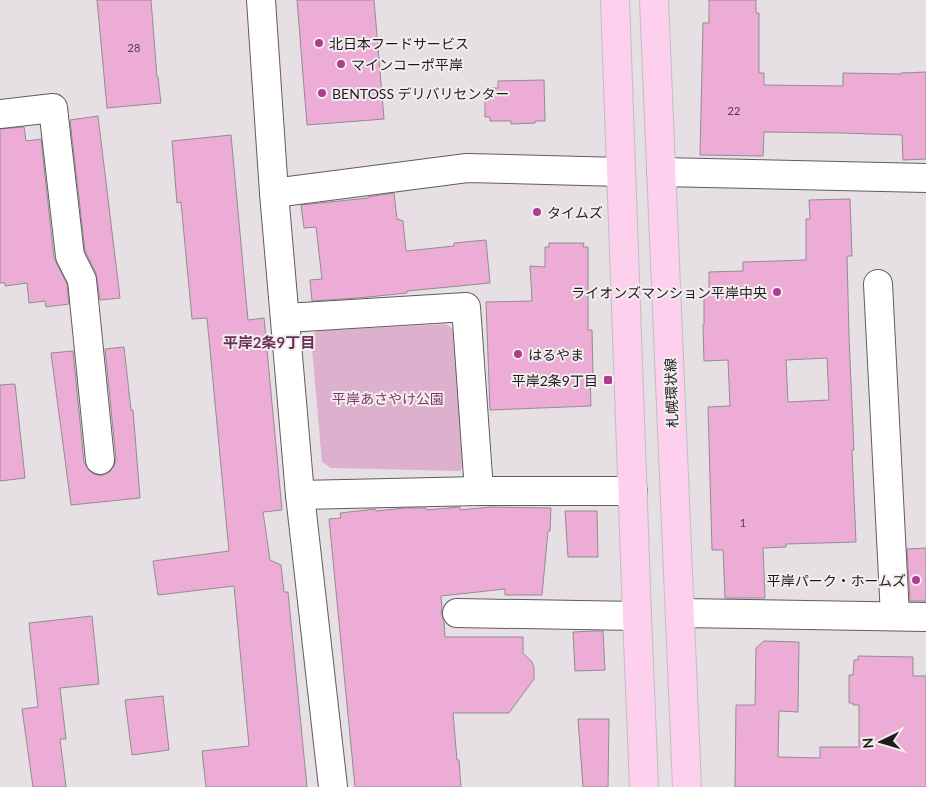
<svg xmlns="http://www.w3.org/2000/svg" width="926" height="787" font-family="Lato,'Noto Sans JP',sans-serif">
	<style>
		.green { fill: #ddb1cd }
		.building { fill: #ecacd5; stroke: #928d90; fill-rule: evenodd }
		.lines { fill: none; stroke-linecap: round; stroke-linejoin: round }
		.minor-casing { stroke: #615c5f; stroke-width: 30 }
		.major-casing { stroke: #c0bfbf; stroke-width: 30 }
		.minor { stroke: #fff; stroke-width: 28 }
		.major { stroke: #fdd1ee; stroke-width: 28 }
		.poi-dot { fill: #b23b92; stroke: #f3edf0; stroke-width: 2 }
		.labels { text-anchor: middle; dominant-baseline: central; stroke-width: 4; stroke-linejoin: round; paint-order: stroke }
		.number-label { font-size: 11px; fill: #513f4a }
		.poi-label { font-size: 14px; fill: #1d1b1c; stroke: #f3edf0; text-anchor: start }
		.street-label { font-size: 14px; fill: #1d1b1c; stroke: #f3edf0 }
		.park-label { font-size: 14px; fill: #81386b; stroke: #f3edf0 }
		.neighbourhood-label { font-size: 15px; font-weight: bold; fill: #6b3059; stroke: #f3edf0 }
	</style>
	<rect width="100%" height="100%" fill="#e6dfe3"/>
	<!-- green -->
	<polygon class="green" points="446,324 453,329 464,464 460,471 331,468 322,462 311,337 316,331"/>
	<!-- building -->
	<g class="building">
		<polygon points="97,0 151,0 157,77 158,77 161,103 107,108"/>
		<polygon points="297,0 374,0 384,119 307,125"/>
		<polygon points="709,0 756,0 756,13 759,13 759,73 764,73 764,85 843,86 843,73 901,74 901,73 926,72 926,159 903,160 902,135 842,133 764,132 763,156 700,155 703,23 709,23"/>
		<polygon points="544,80 545,121 535,121 535,123 511,124 511,121 490,121 490,117 485,117 485,93 491,93 491,88 498,88 498,81"/>
		<polygon points="98,116 120,298 100,300 96,273 85,251 70,120"/>
		<polygon points="24,127 26,141 41,139 54,258 67,284 69,304 46,307 45,301 29,303 27,283 5,286 5,283 0,283 0,129"/>
		<polygon points="231,135 248,320 264,318 282,510 263,512 270,560 281,565 284,592 288,592 307,787 206,787 202,751 249,746 234,586 158,595 153,561 229,551 207,318 192,319 181,202 177,203 172,141"/>
		<polygon points="394,193 397,219 403,221 406,251 454,246 454,243 486,240 490,283 407,291 407,293 358,298 312,301 310,280 322,279 316,227 304,228 301,205 368,198 368,197"/>
		<path d="M850,199L852,256H847L849,337L854,450H852L856,542L786,544V547L763,548L765,598H725L723,550H712L708,407L730,406L728,360L704,361L703,325H704V295L709,289V272L743,271V262L806,260V219H810L809,200ZM827,358L829,400L788,402L786,360Z"/>
		<polygon points="549,243 584,243 583,247 588,247 588,330 592,330 593,374 590,374 591,406 490,410 486,302 532,301 530,266 545,267 545,247 549,247"/>
		<polygon points="124,347 131,410 133,410 140,498 71,505 51,353 73,351 84,462 88,469 94,474 101,476 109,472 114,466 116,459 105,349"/>
		<polygon points="15,384 25,478 0,481 0,385"/>
		<polygon points="460,507 460,510 490,507 551,508 550,531 548,531 542,595 505,595 505,589 441,596 442,609 441,613 444,621 445,637 523,637 523,653 532,662 534,668 534,679 509,713 453,713 457,760 459,760 461,787 355,787 329,519 341,518 340,513 375,509 376,511 405,508 426,508 427,510"/>
		<polygon points="565,511 597,511 598,557 568,557"/>
		<polygon points="926,548 926,601 910,601 907,549"/>
		<polygon points="92,616 99,684 60,688 66,739 60,739 66,787 33,787 22,709 38,707 29,623"/>
		<polygon points="594,631 603,631 605,670 575,671 573,632"/>
		<polygon points="764,641 799,642 798,712 779,711 778,757 820,758 820,747 859,747 859,705 853,705 853,703 849,703 849,675 853,675 854,660 858,660 858,656 913,657 913,676 926,676 926,787 735,787 736,705 755,705 756,648"/>
		<polygon points="163,696 169,750 132,755 125,700"/>
		<polygon points="578,719 609,719 608,787 583,787"/>
	</g>
	<g class="lines">
		<!-- minor casing -->
		<g class="minor-casing">
			<g id="minor">
				<polyline points="261,0 274,193 300,495 333,787"/>
				<polyline points="0,114 53,108 70,256 82,280 100,460"/>
				<polyline points="661,172 926,178"/>
				<polyline points="274,193 467,168 621,172"/>
				<polyline points="878,284 895,616"/>
				<polyline points="286,318 466,307 479,491"/>
				<polyline points="300,495 479,491 633,491"/>
				<polyline points="457,613 637,616"/>
				<polyline points="680,613 926,617"/>
			</g>
		</g>
		<!-- major casing -->
		<g class="major-casing">
			<g id="major">
				<polyline points="615,0 637,616 644,787"/>
				<polyline points="654,0 687,787"/>
			</g>
		</g>
		<!-- minor -->
		<use href="#minor" class="minor"/>
		<!-- major -->
		<use href="#major" class="major"/>
	</g>
	<!-- markers -->
	<g class="poi-dot">
		<circle cx="319" cy="43" r="5"/>
		<circle cx="341" cy="64" r="5"/>
		<circle cx="322" cy="93" r="5"/>
		<circle cx="537" cy="212" r="5"/>
		<circle cx="777" cy="292" r="5"/>
		<circle cx="518" cy="354" r="5"/>
		<rect x="603" y="375" width="10" height="10" rx="2.5"/>
		<circle cx="916" cy="580" r="5"/>
	</g>
	<g class="labels">
		<!-- number labels -->
		<g class="number-label">
			<text x="134" y="47">28</text>
			<text x="734" y="110">22</text>
			<text x="743" y="522">1</text>
		</g>
		<!-- poi labels -->
		<g class="poi-label">
			<text x="329" y="43">北日本フードサービス</text>
			<text x="351" y="64">マインコーポ平岸</text>
			<text x="332" y="93">BENTOSS デリバリセンター</text>
			<text x="547" y="212">タイムズ</text>
			<text x="767" y="292" text-anchor="end">ライオンズマンション平岸中央</text>
			<text x="528" y="354">はるやま</text>
			<text x="598" y="380" text-anchor="end">平岸2条9丁目</text>
			<text x="906" y="580" text-anchor="end">平岸パーク・ホームズ</text>
		</g>
		<!-- street labels -->
		<g class="street-label">
			<text transform="translate(671 393) rotate(-92)">札幌環状線</text>
		</g>
		<!-- park labels -->
		<g class="park-label">
			<text x="388" y="398">平岸あさやけ公園</text>
		</g>
		<!-- neighbourhood labels -->
		<g class="neighbourhood-label">
			<text x="269" y="342">平岸2条9丁目</text>
		</g>
	</g>
	<!-- north arrow -->
	<g transform="translate(881 742) rotate(265)" stroke="#f3edf0" stroke-width="4" paint-order="stroke">
	<path d="M0-4L9 19L0 12L-9 19Z" fill="#1d1b1c"/>
	<text y="-8" font-size="14" font-weight="bold" text-anchor="middle" fill="#1d1b1c">N</text>
	</g>
</svg>
